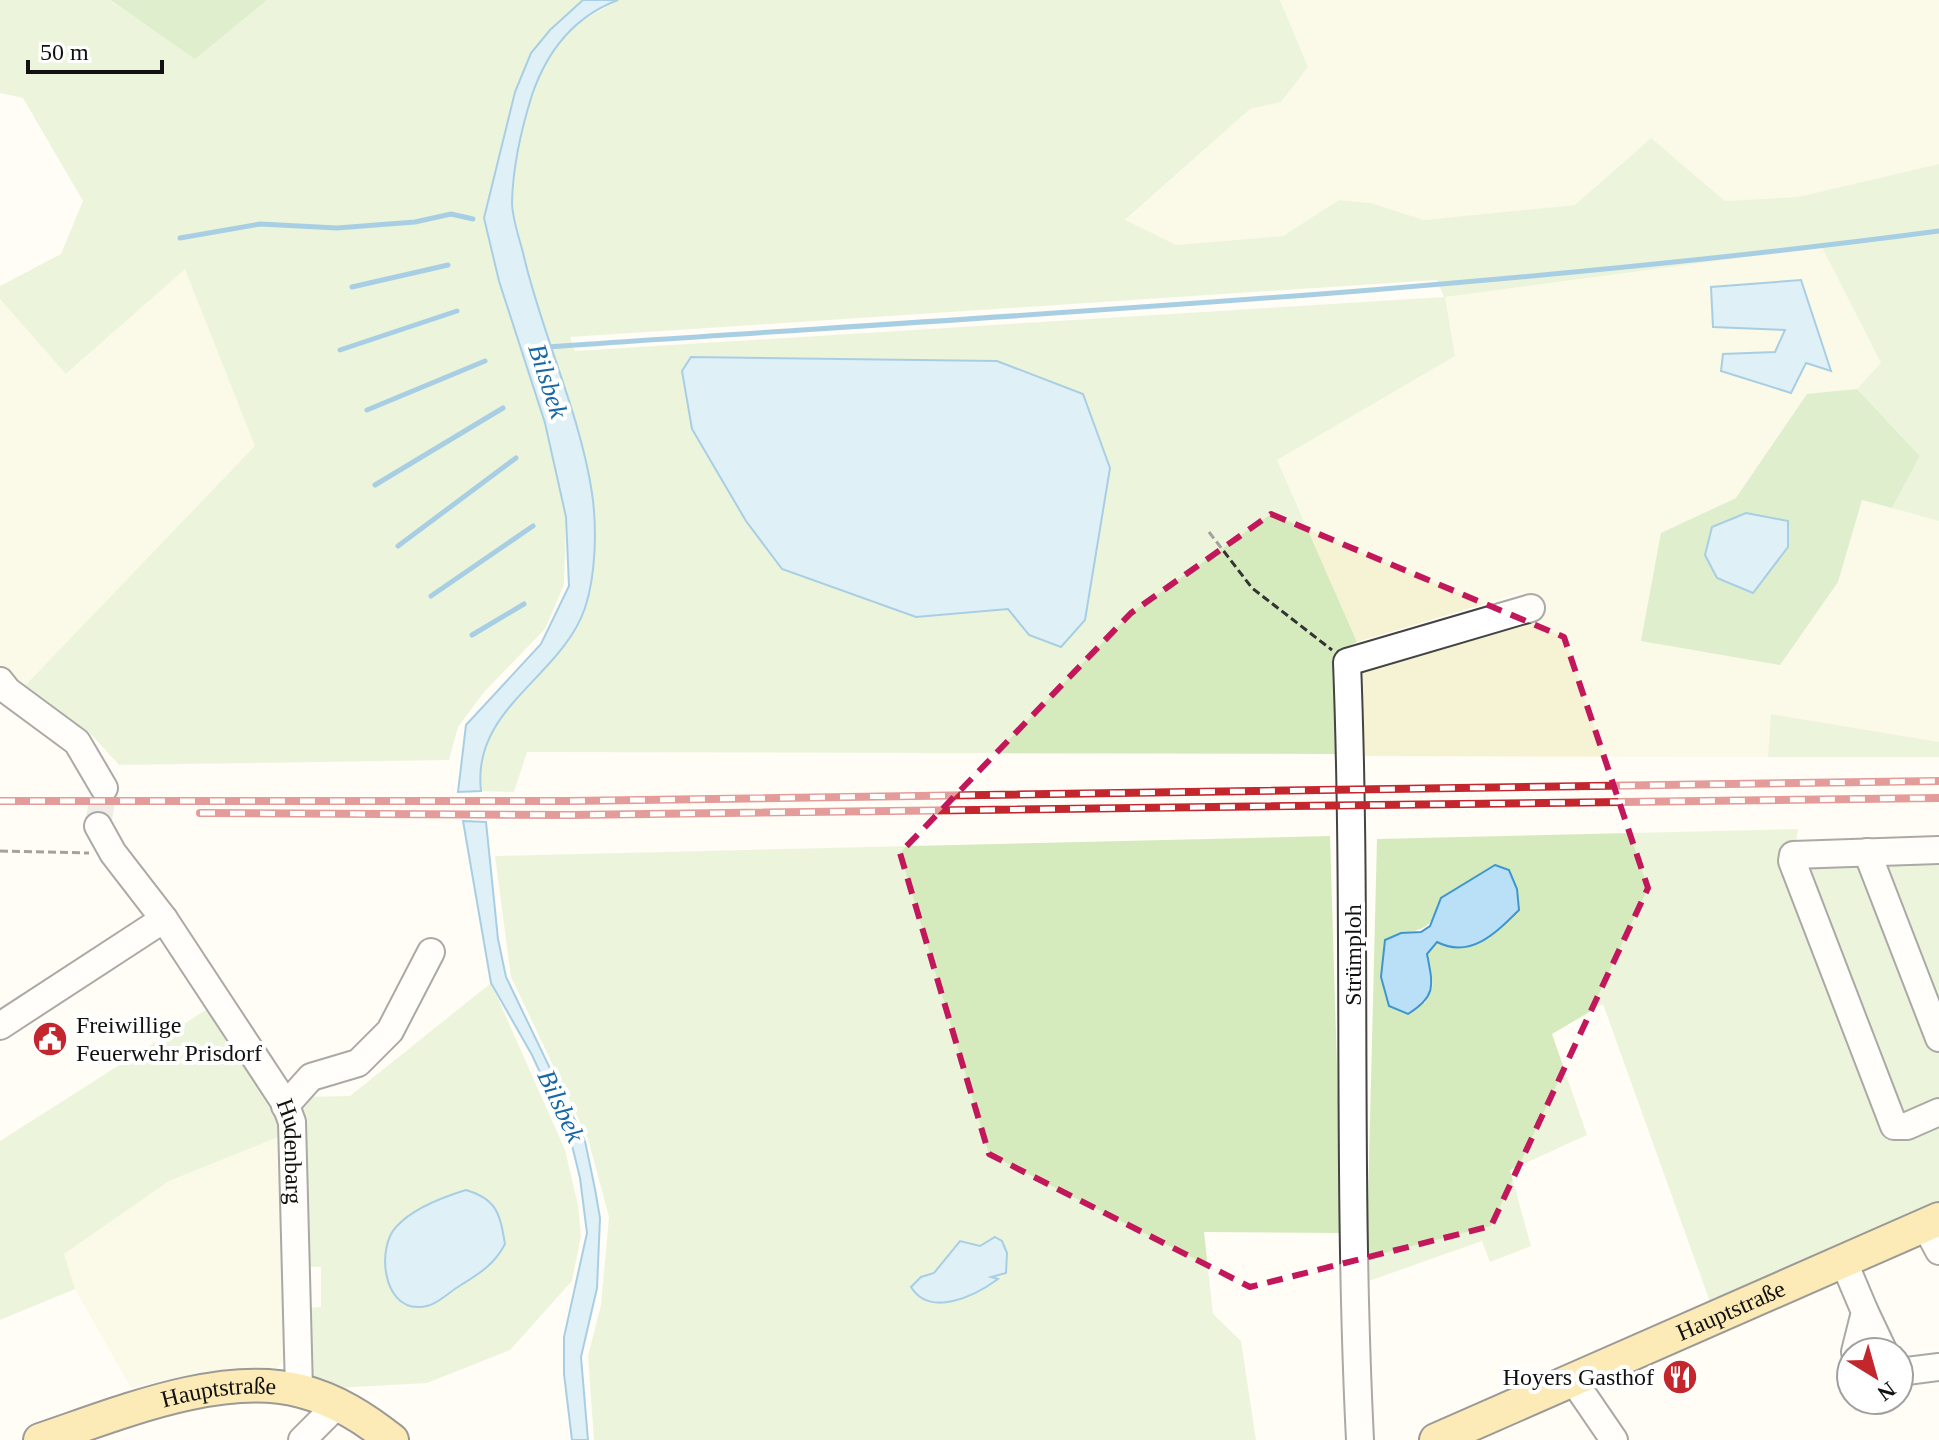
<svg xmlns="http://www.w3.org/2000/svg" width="1939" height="1440" font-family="Georgia,serif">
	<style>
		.farmland { fill: #f6f3d4 }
		.green { fill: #d5ebbd; fill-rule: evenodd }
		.forest { fill: #b9dc9c }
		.water { fill: #b9e0f7; stroke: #3f96cf; stroke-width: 2 }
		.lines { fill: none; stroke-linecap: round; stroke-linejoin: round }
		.stream { stroke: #3f96cf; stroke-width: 5 }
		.minor-tunnel { stroke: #dbdad3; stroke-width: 26; stroke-dasharray: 26 13; stroke-linecap: butt }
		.minor-casing { stroke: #444; stroke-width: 30 }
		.major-casing { stroke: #222; stroke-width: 36 }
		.path { stroke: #333; stroke-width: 3; stroke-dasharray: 8 4; stroke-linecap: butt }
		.minor { stroke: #fff; stroke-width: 26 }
		.major { stroke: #f9d66b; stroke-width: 32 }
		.rail-casing { stroke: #c4262e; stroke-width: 8 }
		.rail { stroke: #fff; stroke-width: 5; stroke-dasharray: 15; stroke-linecap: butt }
		.marked { fill: none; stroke: #c2185b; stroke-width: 6; stroke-dasharray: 16 10; stroke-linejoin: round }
		.labels { text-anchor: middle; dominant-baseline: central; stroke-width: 8; stroke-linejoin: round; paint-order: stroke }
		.street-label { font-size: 24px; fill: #111; stroke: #fff }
		.poi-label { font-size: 24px; fill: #111; stroke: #fff; text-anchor: start }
		.water-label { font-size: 26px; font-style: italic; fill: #1768a6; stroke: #fff }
	</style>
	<rect width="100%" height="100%" fill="#fffdf5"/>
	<!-- farmland -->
	<g class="farmland">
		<polygon points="1280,0 1939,0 1939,164 1798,197 1725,201 1651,138 1575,205 1424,220 1371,203 1339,200 1283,236 1176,245 1125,221 1250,109 1281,102 1308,67"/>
		<polygon points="1823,247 1881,363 1857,389 1807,395 1736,498 1662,533 1838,582 1862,500 1939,521 1939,742 1772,714 1768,757 1365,756 1362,669 1533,621 1524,592 1357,642 1277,460 1455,356 1445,297"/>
		<polygon points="185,268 256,446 21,690 0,666 0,299 67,374"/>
		<polygon points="283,1135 288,1356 275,1369 206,1371 131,1388 75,1289 64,1254 169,1181"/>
	</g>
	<!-- green -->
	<g class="green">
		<polygon points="0,0 109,0 195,58 267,0 583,0 550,30 531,53 515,92 484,218 499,281 545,423 566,517 564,585 545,629 485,691 458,727 449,760 119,765 89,732 21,690 255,446 185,269 66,374 0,299 0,286 61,254 83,201 23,98 0,93"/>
		<path d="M618,0H1280L1308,67L1281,102L1250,109L1125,220L1176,245L1283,236L1339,200L1371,203L1424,220L1575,205L1651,138L1725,201L1798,197L1939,164V521L1892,508L1920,456L1857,389L1881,363L1822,247L1445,297L1455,356L1277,460L1357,642L1335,652V754L527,752L514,792L481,791L479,776L487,738L505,709L554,657L584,609L558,368L533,293L512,205L519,135L538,79L554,46L578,23ZM1437,280L1444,297L575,351L570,337ZM692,429L1110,468L1096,541L1029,635L1008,609L782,569L746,521Z"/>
		<polygon points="1771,714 1939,742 1939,757 1768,757"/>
		<path d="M1798,829L1796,843L1939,841V1202L1710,1302L1603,1004L1552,1034L1587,1135L1510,1170L1531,1246L1490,1262L1482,1241L1366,1282L1377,839ZM1442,897L1438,941L1427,954L1433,984L1425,1003L1381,977L1385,940C1417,925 1430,939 1442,897Z"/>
		<polygon points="1330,836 1342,1233 1204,1232 1213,1314 1241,1341 1256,1440 594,1440 588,1356 601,1305 609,1217 588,1139 511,977 495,856"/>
		<path d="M491,983L565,1150L578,1205L581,1236L572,1281L510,1350L427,1383L335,1388L308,1381L306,1308L321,1307V1267H306L301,1097L350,1096ZM452,1194L505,1244C490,1273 460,1284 435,1303L393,1230L405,1218Z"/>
		<polygon points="212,1006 279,1112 283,1135 169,1181 64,1254 75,1289 0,1320 0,1141"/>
	</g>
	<!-- forest -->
	<g class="forest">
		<polygon points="110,0 267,0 195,59"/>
		<polygon points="1857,389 1920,456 1892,508 1862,500 1838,582 1780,665 1641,641 1661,533 1736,498 1807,394"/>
	</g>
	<!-- water -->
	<g class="water">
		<path d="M583,0H618C573,17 547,51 532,95C521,130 513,165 512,202C512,220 521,242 525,261C544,339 580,414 592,493C597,527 596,575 585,608C561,678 471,708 481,791L458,792L466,725L541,644L569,586L566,517L545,423L499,281L484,218L515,92L531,53L550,30Z"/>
		<polygon points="1801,280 1831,371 1806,363 1791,393 1721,371 1723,354 1775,352 1785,330 1713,327 1711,287"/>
		<polygon points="691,357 997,361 1083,394 1110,468 1085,620 1061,647 1029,635 1008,609 916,617 782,569 746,521 692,429 682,371"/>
		<polygon points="1746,513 1788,521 1788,547 1753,593 1717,578 1705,555 1712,527"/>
		<polygon points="463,821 486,822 498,939 506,977 585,1141 595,1189 600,1218 597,1288 581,1357 588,1440 572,1440 564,1374 564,1337 587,1233 580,1178 570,1137 532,1055 491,983"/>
		<path d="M1495,865L1509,870L1517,889L1519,910C1495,934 1470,959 1437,942L1427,954C1433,985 1437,996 1408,1014L1389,1006L1381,977L1385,940L1401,933L1421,932L1430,926L1441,898Z"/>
		<path d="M466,1190C497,1199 500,1214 505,1244C494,1265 480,1273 461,1285C447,1293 435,1308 418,1307C382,1307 377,1247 396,1227C412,1209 443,1197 466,1190Z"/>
		<path d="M995,1237L1002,1241L1007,1253L1006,1273L991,1277L998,1279C975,1296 930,1318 911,1287L921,1277L934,1273L960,1241L980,1246Z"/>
	</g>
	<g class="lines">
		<!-- stream -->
		<g class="stream">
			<polyline points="180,238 260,224 337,228 415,222 451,214 473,219"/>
			<polyline points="352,287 448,265"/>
			<path d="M545,347C1010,315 1477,292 1939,231"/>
			<polyline points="340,350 457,311"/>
			<polyline points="367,410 485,361"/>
			<polyline points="375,485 503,408"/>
			<polyline points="398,546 516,458"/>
			<polyline points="431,596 533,526"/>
			<polyline points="472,635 524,604"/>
		</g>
		<!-- minor-tunnel -->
		<polyline class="minor-tunnel" points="98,826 104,788"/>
		<!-- minor casing -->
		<g class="minor-casing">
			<g id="minor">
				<polyline points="0,681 8,691 77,742 104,788"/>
				<path id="s1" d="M98,826L113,853L164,919L285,1103L292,1122L299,1390"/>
				<polyline points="1939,850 1793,855 1792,861 1894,1126 1907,1126 1939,1112"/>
				<polyline points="1867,852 1939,1038"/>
				<polyline points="0,1026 164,919"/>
				<polyline points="285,1106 311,1077 358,1063 390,1031 431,952"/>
				<polyline points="1925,1225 1939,1251"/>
				<polyline points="1843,1260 1865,1312 1855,1352"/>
				<polyline points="1865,1312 1884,1352"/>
				<polyline points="1899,1372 1939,1367"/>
				<polyline points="1573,1380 1614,1440"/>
				<polyline points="302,1440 338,1404"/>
				<path d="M1360,1440C1347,1181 1357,921 1347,662L1531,608"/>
			</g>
		</g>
		<!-- major casing -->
		<g class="major-casing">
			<g id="major">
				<path id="s2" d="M40,1440C115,1415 221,1370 301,1391C336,1400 364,1418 392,1440"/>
				<path id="s3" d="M1436,1440L1939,1219"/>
			</g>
		</g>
		<!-- path -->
		<g class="path">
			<polyline points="1209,532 1252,588 1332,650"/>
			<polyline points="0,851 89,853"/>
		</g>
		<!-- minor -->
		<use href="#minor" class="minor"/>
		<!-- major -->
		<use href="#major" class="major"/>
		<!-- rail casing -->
		<g class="rail-casing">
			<g id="rail">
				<polyline points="0,801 570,801 1939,781"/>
				<polyline points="200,813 570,815 1939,798"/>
			</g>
		</g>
		<!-- rail -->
		<use href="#rail" class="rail"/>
	</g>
	<!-- marked area -->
	<path d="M0 0H1939V1440H0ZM1271,514L1564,637L1648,888L1491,1226L1250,1287L989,1154L900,853L1131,613Z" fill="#fffdf5" fill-opacity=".55" fill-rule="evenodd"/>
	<path class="marked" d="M1271,514L1564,637L1648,888L1491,1226L1250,1287L989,1154L900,853L1131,613Z"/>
	<!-- icons -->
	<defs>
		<g id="civic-disc" transform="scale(1.8)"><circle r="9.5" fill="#c4262e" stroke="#fff"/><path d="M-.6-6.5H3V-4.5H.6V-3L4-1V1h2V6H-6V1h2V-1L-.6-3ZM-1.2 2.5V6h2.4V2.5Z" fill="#fff"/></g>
		<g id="restaurant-disc" transform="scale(1.8)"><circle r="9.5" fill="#c4262e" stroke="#fff"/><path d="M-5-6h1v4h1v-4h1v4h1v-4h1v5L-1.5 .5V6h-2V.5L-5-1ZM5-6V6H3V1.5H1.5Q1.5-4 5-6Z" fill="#fff"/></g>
	</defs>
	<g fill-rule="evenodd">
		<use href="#civic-disc" x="50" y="1039"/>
		<use href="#restaurant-disc" x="1680" y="1377"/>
	</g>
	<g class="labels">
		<!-- street labels -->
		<g class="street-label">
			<text transform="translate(1353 955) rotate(-90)">Strümploh</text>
			<text stroke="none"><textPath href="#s1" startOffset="384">Hudenbarg</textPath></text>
			<text stroke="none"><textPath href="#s3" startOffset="322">Hauptstraße</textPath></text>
			<text stroke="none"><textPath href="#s2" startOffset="186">Hauptstraße</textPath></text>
		</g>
		<!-- poi labels -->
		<g class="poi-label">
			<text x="76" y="1025">Freiwillige<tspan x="76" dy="28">Feuerwehr Prisdorf</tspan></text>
			<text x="1654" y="1377" text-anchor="end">Hoyers Gasthof</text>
		</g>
		<!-- water labels -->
		<g class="water-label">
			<text transform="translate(548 381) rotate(72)">Bilsbek</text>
			<text transform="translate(561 1106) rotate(65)">Bilsbek</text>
		</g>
	</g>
	<!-- north arrow -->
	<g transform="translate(1875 1376) rotate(143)"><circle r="38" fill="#ffffff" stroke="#a0a0a0" stroke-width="2"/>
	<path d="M0-6L14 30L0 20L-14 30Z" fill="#c4262e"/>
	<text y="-12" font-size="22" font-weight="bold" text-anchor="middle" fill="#111111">N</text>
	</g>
	<!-- scale -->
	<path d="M28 60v12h134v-12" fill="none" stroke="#111111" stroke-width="4"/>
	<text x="40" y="60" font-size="24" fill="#111111" stroke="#ffffff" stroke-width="6" paint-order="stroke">50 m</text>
</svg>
